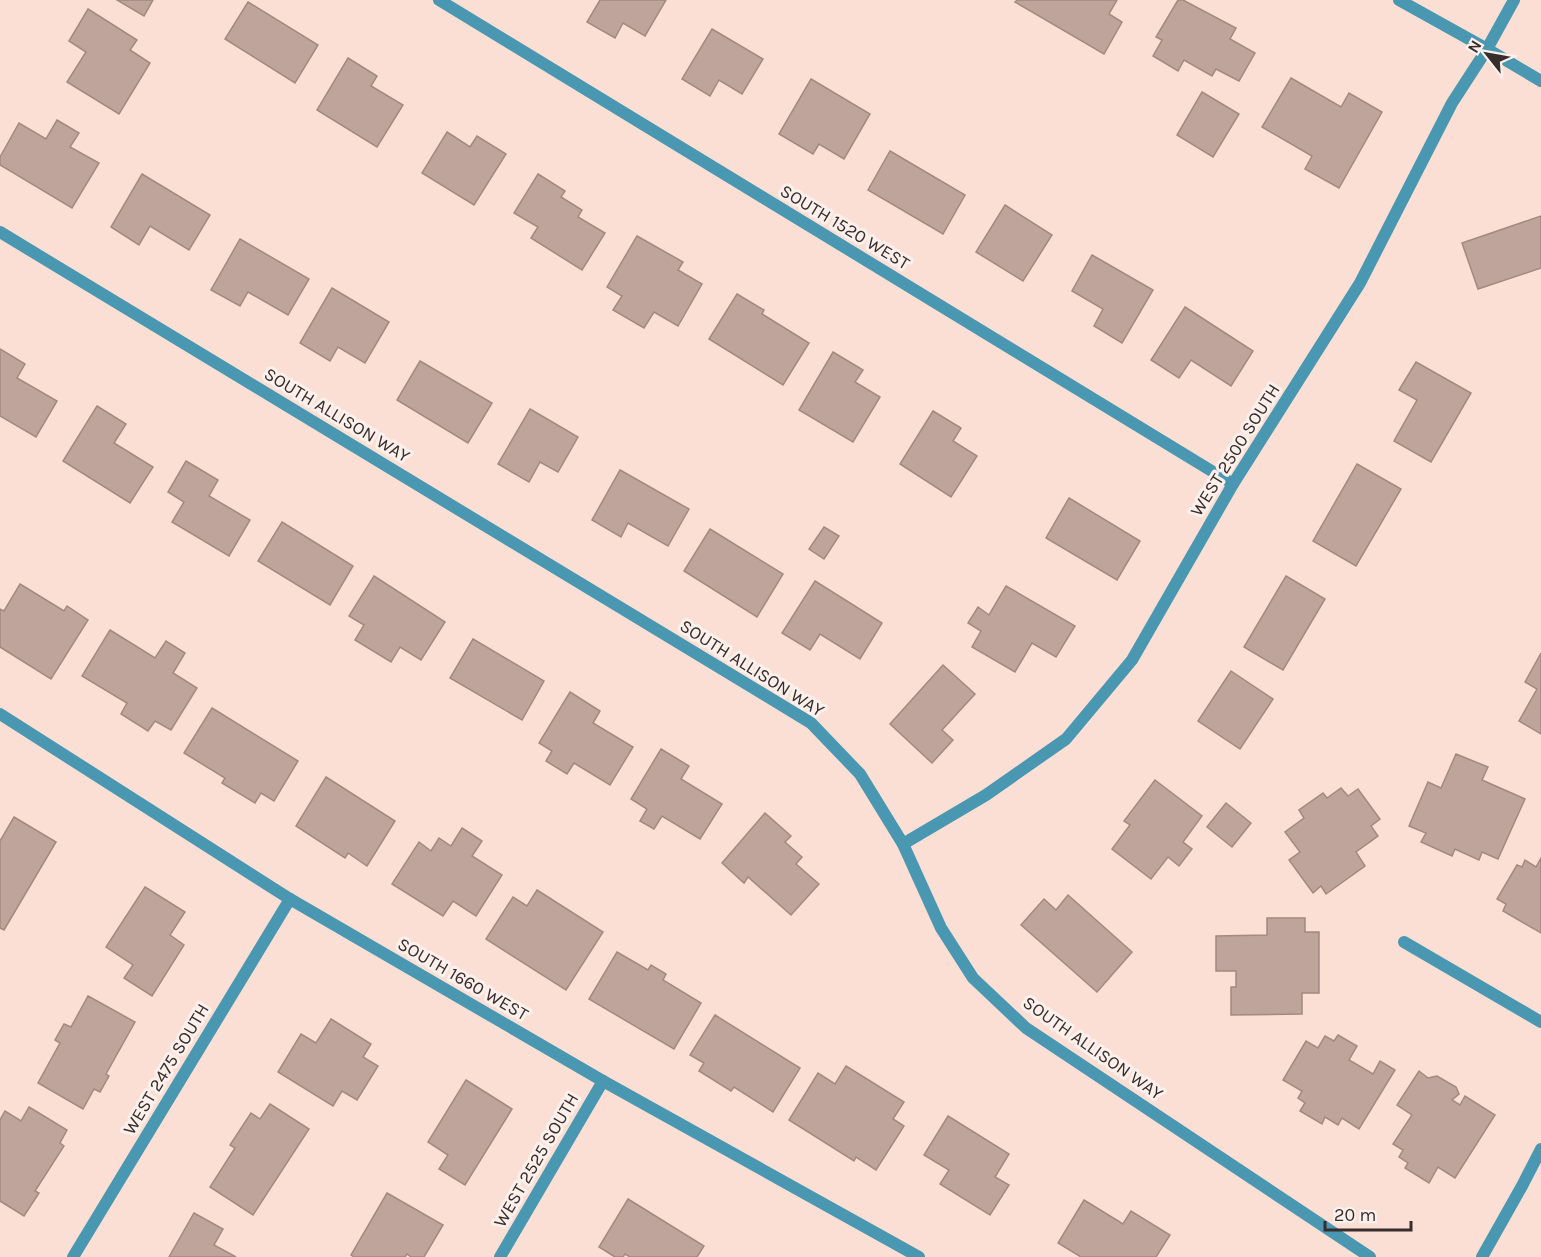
<svg xmlns="http://www.w3.org/2000/svg" width="1541" height="1257" font-family="Karla,sans-serif">
	<style>
		.building { fill: #bfa49b; stroke: #a38980; stroke-width: 1.5 }
		.lines { fill: none; stroke-linecap: round; stroke-linejoin: round }
		.street { stroke: #4997b1; stroke-width: 12 }
		.labels { text-anchor: middle; dominant-baseline: central; stroke-width: 6; stroke-linejoin: round; paint-order: stroke }
		.street-label { font-size: 18px; fill: #382d2a; stroke: #fcf0ec }
	</style>
	<rect width="100%" height="100%" fill="#fbdfd5"/>
	<!-- building -->
	<g class="building">
		<polygon points="117,0 153,0 144,16"/>
		<polygon points="600,0 666,0 645,36 623,23 615,38 587,22"/>
		<polygon points="1017,0 1117,0 1109,14 1122,22 1104,54 1015,2"/>
		<polygon points="1178,0 1183,0 1236,28 1230,39 1255,53 1239,81 1216,69 1212,76 1184,60 1178,71 1153,56 1162,40 1156,37"/>
		<polygon points="248,2 318,45 295,83 225,39"/>
		<polygon points="88,9 137,40 130,50 150,63 119,114 67,82 86,52 69,41"/>
		<polygon points="712,29 763,59 742,94 719,80 710,96 682,79"/>
		<polygon points="348,58 377,76 371,86 403,105 377,147 317,110"/>
		<polygon points="1291,78 1341,107 1349,93 1382,112 1339,188 1305,169 1312,156 1262,127"/>
		<polygon points="811,79 870,114 844,159 819,144 813,154 779,134"/>
		<polygon points="1202,92 1239,114 1213,157 1177,135"/>
		<polygon points="57,120 79,133 70,147 99,163 72,208 0,165 0,157 19,123 46,139"/>
		<polygon points="447,132 470,147 477,136 506,154 474,205 422,173"/>
		<polygon points="890,151 965,195 943,234 868,190"/>
		<polygon points="142,174 210,215 189,250 150,226 139,245 111,227"/>
		<polygon points="538,174 565,191 561,197 582,210 578,217 605,233 582,270 531,238 538,227 514,213"/>
		<polygon points="1005,205 1052,235 1023,281 976,252"/>
		<polygon points="1541,216 1541,268 1478,289 1462,243"/>
		<polygon points="637,236 683,262 678,270 702,284 678,326 654,312 644,328 613,310 622,296 607,287"/>
		<polygon points="240,239 309,279 288,315 248,292 240,306 211,290"/>
		<polygon points="1092,255 1153,290 1122,343 1094,326 1103,309 1072,291"/>
		<polygon points="332,288 389,322 365,363 338,347 330,361 300,343"/>
		<polygon points="737,294 764,310 762,314 809,343 783,385 709,339"/>
		<polygon points="1185,307 1253,351 1231,386 1191,360 1179,378 1151,360"/>
		<polygon points="0,349 25,364 17,378 57,401 36,437 0,416"/>
		<polygon points="833,352 863,370 855,382 880,397 853,442 799,410"/>
		<polygon points="420,361 492,403 468,443 397,400"/>
		<polygon points="1416,362 1471,393 1431,462 1394,441 1417,400 1399,390"/>
		<polygon points="97,406 126,424 114,443 153,467 130,503 63,461"/>
		<polygon points="530,409 578,437 558,472 540,462 529,482 498,464"/>
		<polygon points="933,411 961,428 953,441 977,456 951,497 900,464"/>
		<polygon points="186,461 218,480 209,496 250,520 229,556 172,522 184,502 168,492"/>
		<polygon points="1357,464 1401,489 1356,566 1313,541"/>
		<polygon points="620,470 689,509 668,546 628,523 621,537 592,520"/>
		<polygon points="1069,498 1140,541 1117,580 1046,538"/>
		<polygon points="282,522 353,566 330,605 258,561"/>
		<polygon points="824,527 839,536 824,559 809,549"/>
		<polygon points="710,529 783,574 757,617 684,571"/>
		<polygon points="374,576 445,622 421,660 400,647 391,662 355,640 364,625 349,616"/>
		<polygon points="1286,576 1325,599 1283,670 1244,647"/>
		<polygon points="815,581 882,623 860,659 820,634 810,650 782,633"/>
		<polygon points="20,584 64,611 67,606 88,620 51,679 0,647 0,609 4,611"/>
		<polygon points="1006,586 1075,626 1056,657 1032,643 1015,672 972,647 981,631 968,623 978,607 989,615"/>
		<polygon points="110,630 155,658 166,641 185,653 173,673 197,688 171,730 155,721 148,731 121,714 127,703 82,676"/>
		<polygon points="473,639 544,681 522,720 450,678"/>
		<polygon points="1541,653 1541,734 1519,721 1537,689 1525,682"/>
		<polygon points="943,665 975,694 942,730 953,740 932,763 890,724"/>
		<polygon points="1231,671 1273,699 1240,749 1198,721"/>
		<polygon points="570,692 600,711 593,723 633,747 610,785 574,763 567,774 546,761 552,751 539,743"/>
		<polygon points="212,708 298,761 274,801 261,793 255,803 222,783 225,778 184,753"/>
		<polygon points="661,749 689,766 681,779 722,804 700,839 662,816 654,829 640,821 647,809 631,799"/>
		<polygon points="1456,754 1488,767 1482,780 1525,799 1498,859 1482,852 1479,860 1455,849 1452,856 1421,842 1426,833 1409,826 1428,782 1441,788"/>
		<polygon points="326,777 395,821 367,866 348,853 345,858 296,826"/>
		<polygon points="1155,780 1202,816 1183,842 1192,849 1179,866 1168,857 1151,879 1112,849 1130,825 1124,821"/>
		<polygon points="1341,788 1348,796 1358,789 1380,819 1371,826 1378,836 1356,852 1365,866 1326,894 1321,886 1313,893 1289,860 1300,852 1285,832 1304,818 1299,810 1323,793 1327,798"/>
		<polygon points="1226,803 1251,823 1232,847 1207,827"/>
		<polygon points="765,813 791,836 785,842 802,857 796,864 819,884 791,915 748,877 744,883 722,863"/>
		<polygon points="14,817 56,842 4,930 0,928 0,841"/>
		<polygon points="462,828 482,841 472,856 502,875 476,916 453,901 443,916 392,884 419,842 431,851 439,838 451,846"/>
		<polygon points="1541,858 1541,933 1503,911 1506,904 1497,899 1517,865 1522,867 1525,860 1536,867"/>
		<polygon points="145,887 185,912 170,935 184,945 152,996 124,978 133,965 106,947"/>
		<polygon points="537,890 603,932 566,990 486,939 513,897 527,906"/>
		<polygon points="1068,895 1132,952 1097,992 1021,925 1044,899 1056,910"/>
		<polygon points="1267,918 1305,918 1305,932 1319,932 1319,993 1302,993 1302,1014 1231,1015 1231,987 1236,987 1236,971 1216,971 1216,936 1267,935"/>
		<polygon points="617,952 648,970 651,965 666,974 663,980 701,1003 674,1049 589,999"/>
		<polygon points="88,996 135,1022 106,1074 109,1076 100,1092 94,1089 83,1109 38,1083 60,1043 55,1040 64,1024 71,1027"/>
		<polygon points="715,1015 800,1068 773,1112 734,1087 731,1091 699,1071 704,1063 690,1055"/>
		<polygon points="331,1019 371,1044 363,1057 378,1066 357,1100 342,1091 333,1106 278,1072 301,1034 316,1043"/>
		<polygon points="1338,1035 1357,1046 1349,1060 1373,1074 1380,1061 1395,1070 1359,1129 1342,1118 1338,1125 1325,1117 1322,1124 1300,1111 1305,1103 1298,1098 1302,1091 1283,1080 1306,1041 1318,1048 1325,1036 1334,1041"/>
		<polygon points="846,1066 904,1102 893,1119 904,1126 876,1170 856,1157 854,1161 789,1120 818,1073 835,1084"/>
		<polygon points="1419,1071 1428,1078 1437,1076 1456,1087 1459,1094 1452,1100 1460,1105 1465,1096 1495,1115 1455,1178 1438,1167 1429,1183 1405,1168 1408,1163 1399,1157 1403,1150 1393,1144 1412,1115 1397,1105"/>
		<polygon points="466,1080 512,1109 465,1185 439,1169 448,1155 428,1142"/>
		<polygon points="270,1104 309,1129 253,1215 210,1187 235,1148 230,1145 251,1113 260,1119"/>
		<polygon points="29,1107 67,1130 60,1143 64,1146 35,1191 39,1193 24,1216 0,1201 0,1120 5,1111 21,1121"/>
		<polygon points="948,1116 1009,1154 995,1177 1009,1185 990,1215 940,1184 949,1170 924,1155"/>
		<polygon points="387,1193 443,1225 424,1257 411,1257 407,1254 405,1257 354,1257 351,1255"/>
		<polygon points="628,1199 704,1246 697,1257 630,1257 625,1254 623,1257 615,1257 599,1247"/>
		<polygon points="1084,1200 1123,1224 1131,1211 1170,1235 1156,1257 1081,1257 1058,1243"/>
		<polygon points="194,1213 223,1229 214,1245 236,1257 169,1257"/>
	</g>
	<g class="lines">
		<!-- street -->
		<g class="street">
			<polyline points="439,0 1233,484"/>
			<polyline points="1399,0 1487,49 1541,81"/>
			<polyline points="0,232 811,723 860,774 903,844 941,928 973,978 1026,1028 1370,1257"/>
			<polyline points="0,714 290,899 603,1081 919,1257"/>
			<polyline points="903,844 986,795 1066,739 1132,660 1233,484 1360,283 1452,103 1487,49 1514,0"/>
			<polyline points="1404,942 1541,1022"/>
			<polyline points="73,1257 290,899"/>
			<polyline points="500,1257 603,1081"/>
			<polyline points="1482,1257 1522,1186 1541,1149"/>
		</g>
	</g>
	<g class="labels">
		<!-- street labels -->
		<g class="street-label">
			<text transform="translate(845 227) rotate(31)">SOUTH 1520 WEST</text>
			<text transform="translate(337 415) rotate(31)">SOUTH ALLISON WAY</text>
			<text transform="translate(1235 450) rotate(-58)">WEST 2500 SOUTH</text>
			<text transform="translate(752 668) rotate(32)">SOUTH ALLISON WAY</text>
			<text transform="translate(463 979) rotate(30)">SOUTH 1660 WEST</text>
			<text transform="translate(1093 1048) rotate(35)">SOUTH ALLISON WAY</text>
			<text transform="translate(166 1069) rotate(-59)">WEST 2475 SOUTH</text>
			<text transform="translate(536 1160) rotate(-60)">WEST 2525 SOUTH</text>
		</g>
	</g>
	<!-- north arrow -->
	<g transform="translate(1487 54) rotate(301)" stroke="#fcf0ec" stroke-width="4.5" paint-order="stroke">
	<path d="M0-4.5L10 22L0 15L-10 22Z" fill="#382d2a"/>
	<text y="-9" font-size="16" font-weight="bold" text-anchor="middle" fill="#382d2a">N</text>
	</g>
	<!-- scale -->
	<path d="M1325 1221v9h86v-9" fill="none" stroke="#382d2a" stroke-width="3"/>
	<text x="1334" y="1221" font-size="18" fill="#382d2a" stroke="#fcf0ec" stroke-width="4.5" paint-order="stroke">20 m</text>
</svg>
